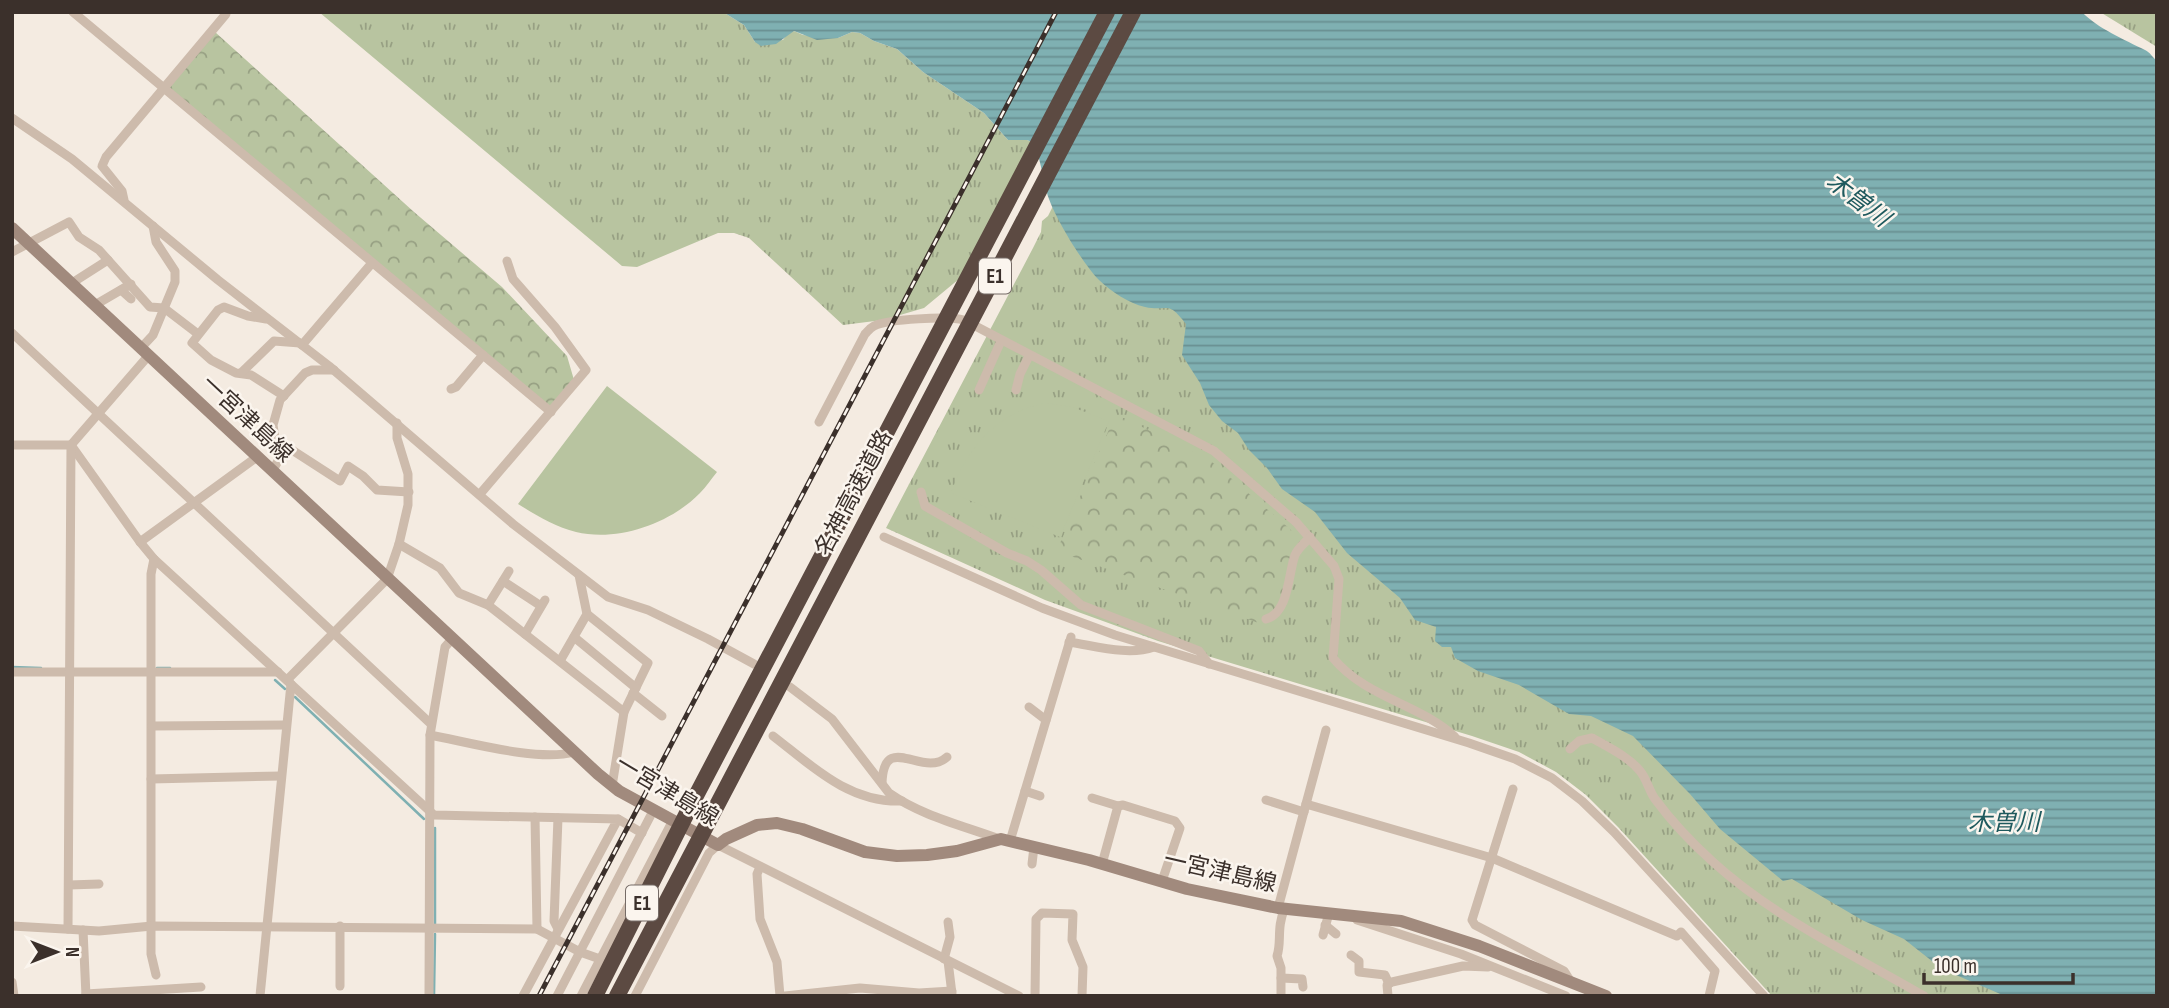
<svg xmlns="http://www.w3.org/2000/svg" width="2169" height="1008" font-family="'Sofia Sans Condensed','Noto Sans JP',sans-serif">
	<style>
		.grass { fill: url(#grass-tufts) }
		.park { fill: url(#park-crowns) }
		.pitch { fill: #b8c4a0 }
		.water { fill: url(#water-rules) }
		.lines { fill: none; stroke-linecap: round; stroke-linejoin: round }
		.stream { stroke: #7fb0b2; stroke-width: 2.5 }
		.street { stroke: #cdbbac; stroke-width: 9 }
		.secondary { stroke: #a18a7d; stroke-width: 12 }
		.highway { stroke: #5c4a42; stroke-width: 16 }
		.rail-casing { stroke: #3b302b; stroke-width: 5 }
		.rail { stroke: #fbf5ee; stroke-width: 2.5; stroke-dasharray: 8; stroke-linecap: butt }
		.labels { text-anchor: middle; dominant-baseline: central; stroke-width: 5; stroke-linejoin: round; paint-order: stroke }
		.shield { fill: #fbf5ee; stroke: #756b66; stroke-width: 2 }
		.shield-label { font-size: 21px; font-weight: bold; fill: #3b302b }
		.street-label { font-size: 23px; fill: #3b302b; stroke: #fbf5ee }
		.water-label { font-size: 24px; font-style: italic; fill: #1f5a5e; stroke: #fbf5ee }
	</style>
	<defs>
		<pattern id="grass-tufts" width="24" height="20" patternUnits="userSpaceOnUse" patternTransform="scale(1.75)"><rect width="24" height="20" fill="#b8c4a0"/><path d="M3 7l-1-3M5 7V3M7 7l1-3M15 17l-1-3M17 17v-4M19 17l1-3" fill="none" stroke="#97a083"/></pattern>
		<pattern id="park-crowns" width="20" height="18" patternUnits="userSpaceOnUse" patternTransform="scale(1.75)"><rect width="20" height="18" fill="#b8c4a0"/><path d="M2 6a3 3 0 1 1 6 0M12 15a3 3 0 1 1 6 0" fill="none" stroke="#97a083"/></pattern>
		<pattern id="water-rules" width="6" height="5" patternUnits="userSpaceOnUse" patternTransform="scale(1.75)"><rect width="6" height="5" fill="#7fb0b2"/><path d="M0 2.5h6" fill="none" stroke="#699091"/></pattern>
	</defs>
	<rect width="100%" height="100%" fill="#f4ebe1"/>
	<!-- grass -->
	<g class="grass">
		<polygon points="319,12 723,12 744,25 755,42 783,40 788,33 794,31 803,35 838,38 852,32 860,33 874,41 897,49 923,72 984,113 1008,140 1027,140 1032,142 965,274 924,308 883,320 843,325 749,238 734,233 718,233 637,267 622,266"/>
		<polygon points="2100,12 2157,12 2157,47"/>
		<polygon points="1057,198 1164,294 1393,590 1429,623 1616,724 2058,996 1772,996 1618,827 1586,795 1556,772 1519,752 1472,736 1158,641 1045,600 886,528 1033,248 1041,232 1042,221 1048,216"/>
	</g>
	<!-- park -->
	<g class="park">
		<polygon points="215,32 414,212 502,287 567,356 574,380 551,408 168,87"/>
		<polygon points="1114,418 1124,418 1211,461 1290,529 1303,545 1278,630 1065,554 1058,548"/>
	</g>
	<!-- pitch -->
	<g class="pitch">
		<path d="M607,386L717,472C711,479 706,487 700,493C670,524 617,542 576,532C555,527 536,515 518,504Z"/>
		<path d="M1046,403L1072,407L1109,421L1060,537L951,493C967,447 998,412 1046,403Z"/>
	</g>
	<!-- water -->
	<path class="water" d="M723,12H2082C2097,28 2125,40 2145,50C2150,52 2153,58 2157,61V996H2005L1942,969L1904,939L1862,920L1792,879L1783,881L1720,829L1690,794L1633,736L1591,716L1569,714L1519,685L1478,671L1455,658L1451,647H1442L1435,641L1436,627L1415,620L1400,598L1347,553L1315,512L1282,489L1267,468L1249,450L1238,433L1222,421L1209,405L1200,383L1182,355L1186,324C1167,299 1169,312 1145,307C1128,303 1112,292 1099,280C1083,264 1053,215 1047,193C1042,177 1041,156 1032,142L1027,140H1008L984,113L923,72L897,49L874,41L860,33L852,32L838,38L817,40L794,31L776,44L761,46L755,42L744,25Z"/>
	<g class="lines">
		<!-- stream -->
		<g class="stream">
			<polyline points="12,667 41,668"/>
			<polyline points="157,668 170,668"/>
			<polyline points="275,680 285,689"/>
			<polyline points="295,697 424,819"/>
			<polyline points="435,924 435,828"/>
			<polyline points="434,996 435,934"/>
		</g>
		<!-- street -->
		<g class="street">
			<polyline points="73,12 551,412"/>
			<polyline points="12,118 72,159 218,280 329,366 513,524 608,597 648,610 708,639 754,664"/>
			<polyline points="124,200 122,191 102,166 106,157 226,14"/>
			<polyline points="12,252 69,222 79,237 99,250 150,307 164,308 198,334"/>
			<polyline points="72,283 108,260"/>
			<polyline points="121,290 131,299"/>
			<polyline points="95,305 131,284"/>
			<polyline points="266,319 248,316 224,307 218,310 192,343 211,360 236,373 251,375 284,396"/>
			<polyline points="12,333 431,724"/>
			<polyline points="302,345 372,263"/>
			<polyline points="141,348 153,335 175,282 175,271 156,242 153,226"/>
			<polyline points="334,370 312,370 305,373 280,400 273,425 275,439 340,481 348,466 363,476 377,490 409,492"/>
			<polyline points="241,373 274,341 300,343"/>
			<polyline points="451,389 456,387 483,355"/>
			<polyline points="979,390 1001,341"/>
			<polyline points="1016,390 1020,374 1029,356"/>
			<path d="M819,422L865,334C868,331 870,328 874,326C888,319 948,316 964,320L1214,451L1296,522L1334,566L1339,579L1333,658C1366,698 1420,704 1455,737"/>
			<polyline points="12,445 71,445 140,542 154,559 434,815 618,819 523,996"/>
			<polyline points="272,472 285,448"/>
			<polyline points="921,492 925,506 1007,553 1027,561 1041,570 1081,605 1199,651 1209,664"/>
			<polyline points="480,494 586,370 555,327 513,279 507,261"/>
			<polyline points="884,537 1042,608 1115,635 1469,743 1515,759 1552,778 1582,801 1614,832 1764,996"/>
			<polyline points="140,542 257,457"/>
			<polyline points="399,544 440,568 459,593 488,605 624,712 648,663 587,614"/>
			<polyline points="154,559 151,574 151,954 156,975"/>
			<polyline points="503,581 541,606"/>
			<polyline points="488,605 509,571"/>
			<path d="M1266,619C1289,613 1288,574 1295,555C1298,548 1305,543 1310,537"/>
			<polyline points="525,634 545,600"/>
			<polyline points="574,637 636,688"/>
			<path d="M1069,642C1096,646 1128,656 1154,647"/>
			<polyline points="560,661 587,614 579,575"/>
			<polyline points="12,672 278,672"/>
			<polyline points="287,680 387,579 399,544 408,505 408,474 397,438 397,423"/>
			<path d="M790,687L832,719L889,793C922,816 961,825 999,839"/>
			<polyline points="633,693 662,716"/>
			<polyline points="1029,707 1046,720"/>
			<polyline points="152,726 286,725"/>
			<path d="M430,735C468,742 538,762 574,752"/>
			<path d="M773,736C812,766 849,803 902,801"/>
			<path d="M1570,749L1579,741L1592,738C1608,747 1629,757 1640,771C1647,779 1649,791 1655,799C1672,822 1692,843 1713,862C1776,919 1852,954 1924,996"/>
			<polyline points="151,779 281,776"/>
			<path d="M882,783C884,730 923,779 947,757"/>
			<polyline points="612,786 624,712"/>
			<polyline points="1513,789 1472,920 1475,925 1564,971 1571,982"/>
			<polyline points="1025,791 1040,796"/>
			<polyline points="1092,798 1118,806"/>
			<polyline points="1266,800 1304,812"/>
			<polyline points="1306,804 1326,730"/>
			<polyline points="535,817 537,929"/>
			<polyline points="558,818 554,921 558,929"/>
			<polyline points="618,819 642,833"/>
			<polyline points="1010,841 1071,637"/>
			<polyline points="1032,864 1034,847"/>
			<polyline points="1102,864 1118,806 1123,805 1175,821 1180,828 1162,881"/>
			<polyline points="760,867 757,874 760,919 777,962 780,996"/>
			<polyline points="69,885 99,884"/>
			<polyline points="1278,908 1306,804 1492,858 1677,936 1681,932 1715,971 1709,996"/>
			<polyline points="1357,920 1461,954 1566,996"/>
			<polyline points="1325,925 1336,934"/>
			<polyline points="12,926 99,931 152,926 537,929 580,952 600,959"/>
			<polyline points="340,926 340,986"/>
			<polyline points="68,929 71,445 149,355"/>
			<polyline points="83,930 86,996"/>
			<polyline points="1323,935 1329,913"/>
			<polyline points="1351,955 1359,961 1359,972 1385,975 1389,984"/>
			<polyline points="944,959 950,937 948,922"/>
			<polyline points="948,961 952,994"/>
			<polyline points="1281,978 1302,979 1303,987"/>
			<polyline points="12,982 14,996"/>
			<polyline points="86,994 201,987"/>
			<polyline points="260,996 291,684"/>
			<polyline points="429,996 430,735 445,647 452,639"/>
			<polyline points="557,996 653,811"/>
			<polyline points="581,996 672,822"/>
			<polyline points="635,996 709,853 718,845 1019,996"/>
			<polyline points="785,996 860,988 919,993 952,991"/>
			<polyline points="1035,996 1036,919 1042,913 1073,914 1072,940 1083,967 1082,996"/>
			<path d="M1281,996V968L1277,956C1282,941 1276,928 1285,908"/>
			<polyline points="1388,996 1387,985 1392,982 1463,966 1488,967"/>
		</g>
		<!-- secondary -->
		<polyline class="secondary" points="12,228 598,774 619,791 718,845 726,839 757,825 777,823 802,829 865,852 897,856 927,855 957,851 1001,839 1089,860 1187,889 1278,908 1401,921 1479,946 1606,996"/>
		<!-- highway -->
		<g class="highway">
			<polyline points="595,996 688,811 1107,12"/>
			<path d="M617,996C787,667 963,341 1133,12"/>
		</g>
		<!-- rail casing -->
		<g class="rail-casing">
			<polyline id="rail" points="539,996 1056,12"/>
		</g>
		<!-- rail -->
		<use href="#rail" class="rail"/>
	</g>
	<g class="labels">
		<!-- shield labels -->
		<g class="shield">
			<rect x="979" y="258.5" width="32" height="35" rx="5"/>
			<rect x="626" y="885.5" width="32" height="35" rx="5"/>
		</g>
		<g class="shield-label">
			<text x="995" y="276">E1</text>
			<text x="642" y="903">E1</text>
		</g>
		<!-- street labels -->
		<g class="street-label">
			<text transform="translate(247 419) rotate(43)">一宮津島線</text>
			<text transform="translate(854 493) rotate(-62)">名神高速道路</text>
			<text transform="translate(667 791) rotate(31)">一宮津島線</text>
			<text transform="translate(1220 872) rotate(13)">一宮津島線</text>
		</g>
		<!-- water labels -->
		<g class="water-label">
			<text transform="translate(1858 200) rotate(37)">木曽川</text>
			<text x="2004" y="822">木曽川</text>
		</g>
	</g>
	<!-- border -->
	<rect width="2169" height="1008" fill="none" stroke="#3b302b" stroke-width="28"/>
	<!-- north arrow -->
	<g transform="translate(56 952) rotate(90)" stroke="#fbf5ee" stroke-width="5" paint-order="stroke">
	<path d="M0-5L12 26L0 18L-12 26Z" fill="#3b302b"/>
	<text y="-10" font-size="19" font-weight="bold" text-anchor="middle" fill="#3b302b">N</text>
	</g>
	<!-- scale -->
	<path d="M1924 973v10h149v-10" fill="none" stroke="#3b302b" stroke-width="3.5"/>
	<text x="1934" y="973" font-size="21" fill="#3b302b" stroke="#fbf5ee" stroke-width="5" paint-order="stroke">100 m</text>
</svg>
